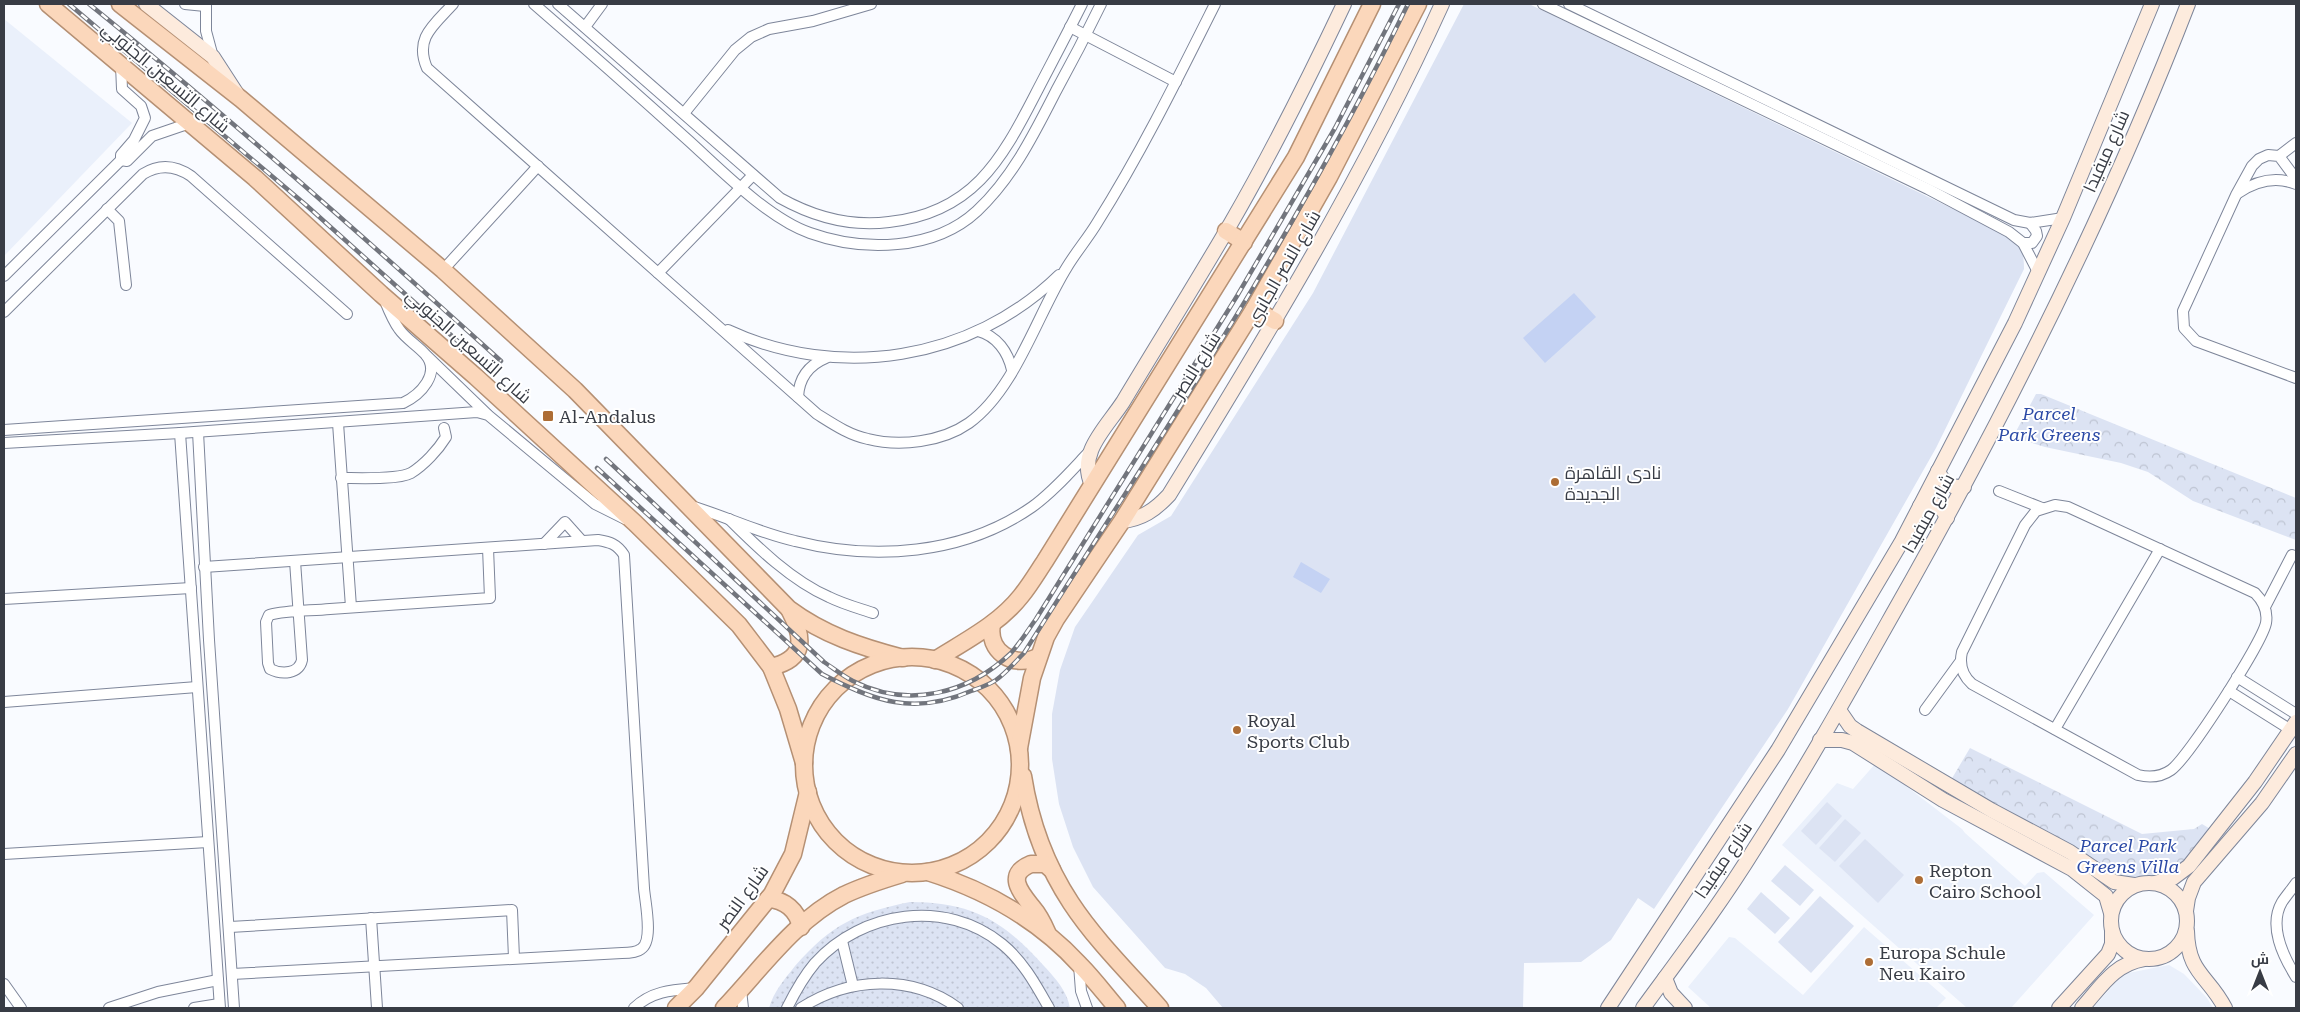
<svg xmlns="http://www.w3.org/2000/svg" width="2300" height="1012" font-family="'Roboto Serif',Cairo,serif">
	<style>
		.built { fill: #eaf0fb }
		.grass { fill: url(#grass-dots) }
		.park { fill: url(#park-crowns) }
		.pitch { fill: #dce3f3 }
		.water { fill: #c4d2f3 }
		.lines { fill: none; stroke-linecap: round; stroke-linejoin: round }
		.street-casing { stroke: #7e869a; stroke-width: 12 }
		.secondary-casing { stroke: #7e869a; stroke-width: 16 }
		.primary-casing { stroke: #b59074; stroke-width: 19 }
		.street { stroke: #fff; stroke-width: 10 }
		.secondary { stroke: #fdebdd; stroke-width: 14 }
		.primary { stroke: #fbd7bb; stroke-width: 16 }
		.rail-casing { stroke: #72757d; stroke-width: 4.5 }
		.rail { stroke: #fff; stroke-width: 2.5; stroke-dasharray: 8; stroke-linecap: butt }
		.poi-dot { fill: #ad6d35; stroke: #fff; stroke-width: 2 }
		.labels { text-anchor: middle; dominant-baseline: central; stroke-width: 4; stroke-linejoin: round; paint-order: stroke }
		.street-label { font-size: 18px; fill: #383c45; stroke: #fff }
		.park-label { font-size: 18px; font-style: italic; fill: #2c4aa6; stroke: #fff }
		.poi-label { font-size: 18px; fill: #383c45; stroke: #fff; text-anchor: start }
	</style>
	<defs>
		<pattern id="grass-dots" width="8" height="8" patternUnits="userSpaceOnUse" patternTransform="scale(1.25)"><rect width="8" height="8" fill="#dce3f3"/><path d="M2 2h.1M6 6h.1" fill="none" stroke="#bec4d2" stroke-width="1.8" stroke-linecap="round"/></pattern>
		<pattern id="park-crowns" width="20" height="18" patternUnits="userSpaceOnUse" patternTransform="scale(1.25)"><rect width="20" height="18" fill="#dce3f3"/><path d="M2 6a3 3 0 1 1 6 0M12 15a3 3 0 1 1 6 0" fill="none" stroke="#bec4d2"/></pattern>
	</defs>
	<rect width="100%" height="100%" fill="#f9fbff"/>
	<!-- built -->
	<g class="built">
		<polygon points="4,19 132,123 4,256"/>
		<polygon points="1876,763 1962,829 1965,833 2025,886 2037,873 2044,872 2094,915 2011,1008 1967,1008 1782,845 1837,783 1853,789"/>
		<polygon points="1864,927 1946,998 1936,1008 1711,1008 1688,987 1729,937 1735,938 1803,995"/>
		<polygon points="2169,965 2184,974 2207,998 2213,1008 2093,1008 2123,974"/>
	</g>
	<!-- grass -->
	<path class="grass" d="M910,902C972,902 1004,921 1044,966C1056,979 1067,991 1070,1008H769C774,991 784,980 795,966C832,924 856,913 910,902Z"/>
	<!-- park -->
	<g class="park">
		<polygon points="2036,394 2041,394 2296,498 2296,540 2193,501 2148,472 2121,463 2045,447 2013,437"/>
		<polygon points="1970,748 2142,834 2194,829 2202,824 2212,830 2172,874 2159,878 2146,878 2130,882 2115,879 1951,780"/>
	</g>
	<!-- pitch -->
	<g class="pitch">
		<path d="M1464,4H1529L2011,237C2022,246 2024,255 2024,269L1936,448L1788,709L1654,909L1638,898L1611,940L1581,962L1524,963L1523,1008H1223L1206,988L1185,974L1165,968L1093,887L1073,847L1059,804L1052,759V714L1060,670L1075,627L1138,535L1171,516L1313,293Z"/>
		<polygon points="1827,802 1842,816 1816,845 1801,831"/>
		<polygon points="1845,819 1861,833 1835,862 1819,848"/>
		<polygon points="1865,839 1904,875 1878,903 1839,866"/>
		<polygon points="1785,865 1814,890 1800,906 1771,881"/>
		<polygon points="1761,892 1790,918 1775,934 1747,909"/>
		<polygon points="1820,896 1854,926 1811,973 1778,942"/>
	</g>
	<!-- water -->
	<g class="water">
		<polygon points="1574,293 1596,317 1545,363 1523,338"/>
		<polygon points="1301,562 1330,579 1321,593 1293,577"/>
	</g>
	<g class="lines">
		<!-- street casing -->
		<g class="street-casing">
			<g id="street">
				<polyline points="185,4 205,6"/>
				<polyline points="206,4 206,31 213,57"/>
				<path d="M453,4C434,25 414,38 427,68L817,414C833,424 849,435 868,439C900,447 942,442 969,423C1015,390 1037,315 1067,267C1076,252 1088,238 1097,223C1141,153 1178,78 1215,4"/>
				<path d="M534,4C586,49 638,95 689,141C722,171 769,219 810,233C863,252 934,251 977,211C1013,177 1034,134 1056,91C1072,62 1087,33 1101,4"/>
				<path d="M558,4L780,198C814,217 850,227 889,222C972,213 1001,161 1035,95C1051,64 1067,34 1082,4"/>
				<polyline points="1543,4 1928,189 2009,232 2023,243 2038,272"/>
				<polyline points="1569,4 2014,220 2030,223 2063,218"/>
				<polyline points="585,27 602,4"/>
				<polyline points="1070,27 1176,82"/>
				<polyline points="121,65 122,89 141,106 145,118 134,140 121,155 121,160 127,161 152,136 190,123"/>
				<polyline points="685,112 735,50 751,37 769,29 813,21 871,4"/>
				<polyline points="2279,156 2296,143"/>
				<polyline points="2296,179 2279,156 2268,155 2259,159 2252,166 2236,195 2183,311 2184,328 2196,341 2296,378"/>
				<path d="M2238,193C2256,181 2276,176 2296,184"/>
				<polyline points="107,209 119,221 126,285"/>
				<polyline points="2023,243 2032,243 2037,236 2036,231 2030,223"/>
				<polyline points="443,270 538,166"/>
				<polyline points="658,273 753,175"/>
				<polyline points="4,276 121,160"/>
				<path d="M4,312L143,174C159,164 175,165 191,176L347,314"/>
				<path d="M728,330C838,381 971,361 1059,275"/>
				<path d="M978,331C997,336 1008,352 1012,370"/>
				<polyline points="427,356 487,414"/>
				<path d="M798,397C799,378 809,365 826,358"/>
				<polyline points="338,423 351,607"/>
				<path d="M4,430L403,403C420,395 442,373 425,354C417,345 406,339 399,329C393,321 389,311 385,301"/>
				<polyline points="198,432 209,640 234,1008"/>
				<polyline points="180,433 220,1008"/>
				<polyline points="4,443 180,433 477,412 488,415 595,504 625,519"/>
				<path d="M341,478C357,478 398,480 411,473C424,465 438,450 446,437L444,428"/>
				<polyline points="1999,491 2042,508"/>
				<path d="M2055,505L2068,507L2255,593C2263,601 2268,611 2266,623C2262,643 2188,758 2171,770C2161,777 2150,778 2138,775L1972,684C1962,675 1959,665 1962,652L2025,525L2036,511Z"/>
				<path d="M691,506C725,516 759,533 795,541C873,561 963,555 1032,507C1053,492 1071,471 1089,452"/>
				<path d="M729,519C757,547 792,581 829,597C843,604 858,608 873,613"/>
				<polyline points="544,544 565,522 582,541"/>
				<path d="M295,561L302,660C299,674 282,675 270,669L268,663L266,622L269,615C288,610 311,611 330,609C383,605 437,602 490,598L488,548"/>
				<path d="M204,567L598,540C610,542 617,544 624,555L644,888C645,902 654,941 641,949C636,953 628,953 622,953L232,974"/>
				<polyline points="4,599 191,588"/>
				<polyline points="2265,607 2292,555"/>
				<polyline points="2237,677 2296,714"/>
				<polyline points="2229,691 2291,730"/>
				<polyline points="4,702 197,687"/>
				<polyline points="1925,710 1960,662"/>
				<polyline points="2055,729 2160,549"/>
				<polyline points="4,854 208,842"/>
				<path d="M2296,883C2292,889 2286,896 2282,902C2268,926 2283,956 2296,977"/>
				<polyline points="371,918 377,1008"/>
				<polyline points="230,927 512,910 514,958"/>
				<polyline points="842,941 853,986"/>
				<polyline points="1079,965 1081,991 1087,1008"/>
				<polyline points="4,984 21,1008"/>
				<polyline points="741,990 743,1008"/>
				<polyline points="109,1008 158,992 218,980"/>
				<polyline points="194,1008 219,1004"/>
				<path d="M634,1008C652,991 672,990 696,988"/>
				<path d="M787,1008C795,992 804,976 815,963C862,911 946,898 1002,944C1023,961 1036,985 1049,1008"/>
				<path d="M801,1008C849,977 911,974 958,1008"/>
			</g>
		</g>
		<!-- secondary casing -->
		<g class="secondary-casing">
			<g id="secondary">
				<polyline points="146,4 213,57 237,94"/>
				<path d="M1938,471C1943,483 1951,488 1964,487"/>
				<path d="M1092,485C1077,453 1106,428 1123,402C1159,342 1196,283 1231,223C1272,152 1309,78 1344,4"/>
				<path d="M1920,506C1932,501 1942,505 1947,518"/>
				<path d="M1122,521C1142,519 1155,510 1169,495C1268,334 1364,176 1442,4"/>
				<polyline points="1839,710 1850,726 1857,731 1991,810 2070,852 2114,882 2134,885"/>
				<polyline points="1820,740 1842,740 1853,743 1943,800 2072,869 2106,896 2111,913"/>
				<circle cx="2149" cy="921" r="38"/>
				<polyline points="2155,883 2173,878 2189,866 2255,782 2296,722"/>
				<polyline points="2186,911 2188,898 2194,882 2262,803 2296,754"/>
				<path d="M2187,931C2188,974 2208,975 2225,1008"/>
				<polyline points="1665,978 1671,993 1685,1008"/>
				<polyline points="1608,1008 1778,750 1902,541 2015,323 2063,218 2152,4"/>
				<path d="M1643,1008C1681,956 1721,903 1755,848C1811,761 1861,670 1912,580C2016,394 2111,203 2188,4"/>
				<polyline points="2059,1008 2108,954 2112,944 2112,932"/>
				<path d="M2082,1008C2101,987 2114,964 2144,959"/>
			</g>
		</g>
		<!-- primary casing -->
		<g class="primary-casing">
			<g id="primary">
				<polyline points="48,4 255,178 381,294 476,377 635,523 739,625 771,667 788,709 804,763"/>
				<path d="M120,4L241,99L443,270L575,390L789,609C824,635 861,647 903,658"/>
				<polyline points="1226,231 1244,242"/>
				<polyline points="1254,309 1275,321"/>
				<path d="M992,624C987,651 1013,669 1038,657"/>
				<circle cx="912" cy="765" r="108"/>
				<path d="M935,660C965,641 999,624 1021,596C1030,585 1037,573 1045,561L1296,157L1372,4"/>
				<path d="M771,667C806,659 804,638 790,611"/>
				<polyline points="1019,748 1032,678 1046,637 1056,619 1122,521 1254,309 1329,177 1418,4"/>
				<path d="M1023,776C1030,821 1046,865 1071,903C1096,941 1130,974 1160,1008"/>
				<path d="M928,872C985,890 1039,920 1080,965C1093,978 1105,994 1117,1008"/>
				<path d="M768,899C785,900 797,910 801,927"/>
				<path d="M1047,932C1043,923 1039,915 1033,908C1022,894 1004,875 1031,864H1045L1052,870"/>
				<polyline points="676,1008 696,988 772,894 793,854 808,792"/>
				<path d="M724,1008C761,969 795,920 844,895C863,886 882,880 902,874"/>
			</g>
		</g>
		<!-- street -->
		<use href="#street" class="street"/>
		<!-- secondary -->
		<use href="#secondary" class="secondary"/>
		<!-- primary -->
		<use href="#primary" class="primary"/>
		<!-- rail casing -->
		<g class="rail-casing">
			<g id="rail">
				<polyline points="69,4 306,205 491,371"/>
				<path d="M89,4C230,118 366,239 501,361"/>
				<path d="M606,459L824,662C833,668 843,676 853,681C908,709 968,694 1011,653C1020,643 1028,630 1036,619L1237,296L1335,128L1399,4"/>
				<path d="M597,468L822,674C874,701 914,716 971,691C979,688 989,685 996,680C1006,673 1015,662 1024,653C1158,441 1298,231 1408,4"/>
			</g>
		</g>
		<!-- rail -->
		<use href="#rail" class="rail"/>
	</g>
	<!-- markers -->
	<g class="poi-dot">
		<rect x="542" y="410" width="12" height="12" rx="2.5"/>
		<circle cx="1555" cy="482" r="5"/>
		<circle cx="1237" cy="730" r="5"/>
		<circle cx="1919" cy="880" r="5"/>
		<circle cx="1869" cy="962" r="5"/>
	</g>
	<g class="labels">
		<!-- street labels -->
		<g class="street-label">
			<text transform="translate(166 77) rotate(40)">شارع التسعين الجنوبي</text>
			<text transform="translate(2106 151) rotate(-66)">شارع ميفيدا</text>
			<text transform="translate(1283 268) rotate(-60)">شارع النصر الجانبى</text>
			<text transform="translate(469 346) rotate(42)">شارع التسعين الجنوبي</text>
			<text transform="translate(1196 365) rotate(-58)">شارع النصر</text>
			<text transform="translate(1928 513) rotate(-61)">شارع ميفيدا</text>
			<text transform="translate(1723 860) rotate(-56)">شارع ميفيدا</text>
			<text transform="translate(742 897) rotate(-54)">شارع النصر</text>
		</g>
		<!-- park labels -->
		<g class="park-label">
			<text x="2049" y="413">Parcel<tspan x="2049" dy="21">Park Greens</tspan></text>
			<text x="2128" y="845">Parcel Park<tspan x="2128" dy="21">Greens Villa</tspan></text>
		</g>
		<!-- poi labels -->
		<g class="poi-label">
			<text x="559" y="416">Al-Andalus</text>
			<text x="1565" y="472">نادى القاهرة<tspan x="1565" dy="21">الجديدة</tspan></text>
			<text x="1247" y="720">Royal<tspan x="1247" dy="21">Sports Club</tspan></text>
			<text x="1929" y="870">Repton<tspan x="1929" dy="21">Cairo School</tspan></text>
			<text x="1879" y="952">Europa Schule<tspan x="1879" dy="21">Neu Kairo</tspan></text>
		</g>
	</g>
	<!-- border -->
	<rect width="2300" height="1012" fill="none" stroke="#383c45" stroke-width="10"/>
	<!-- north arrow -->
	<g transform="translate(2260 972)" stroke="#ffffff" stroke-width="4" paint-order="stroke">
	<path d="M0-4L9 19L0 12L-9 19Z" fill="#383c45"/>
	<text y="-8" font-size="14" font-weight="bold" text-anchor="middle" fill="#383c45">ش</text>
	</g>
</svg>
